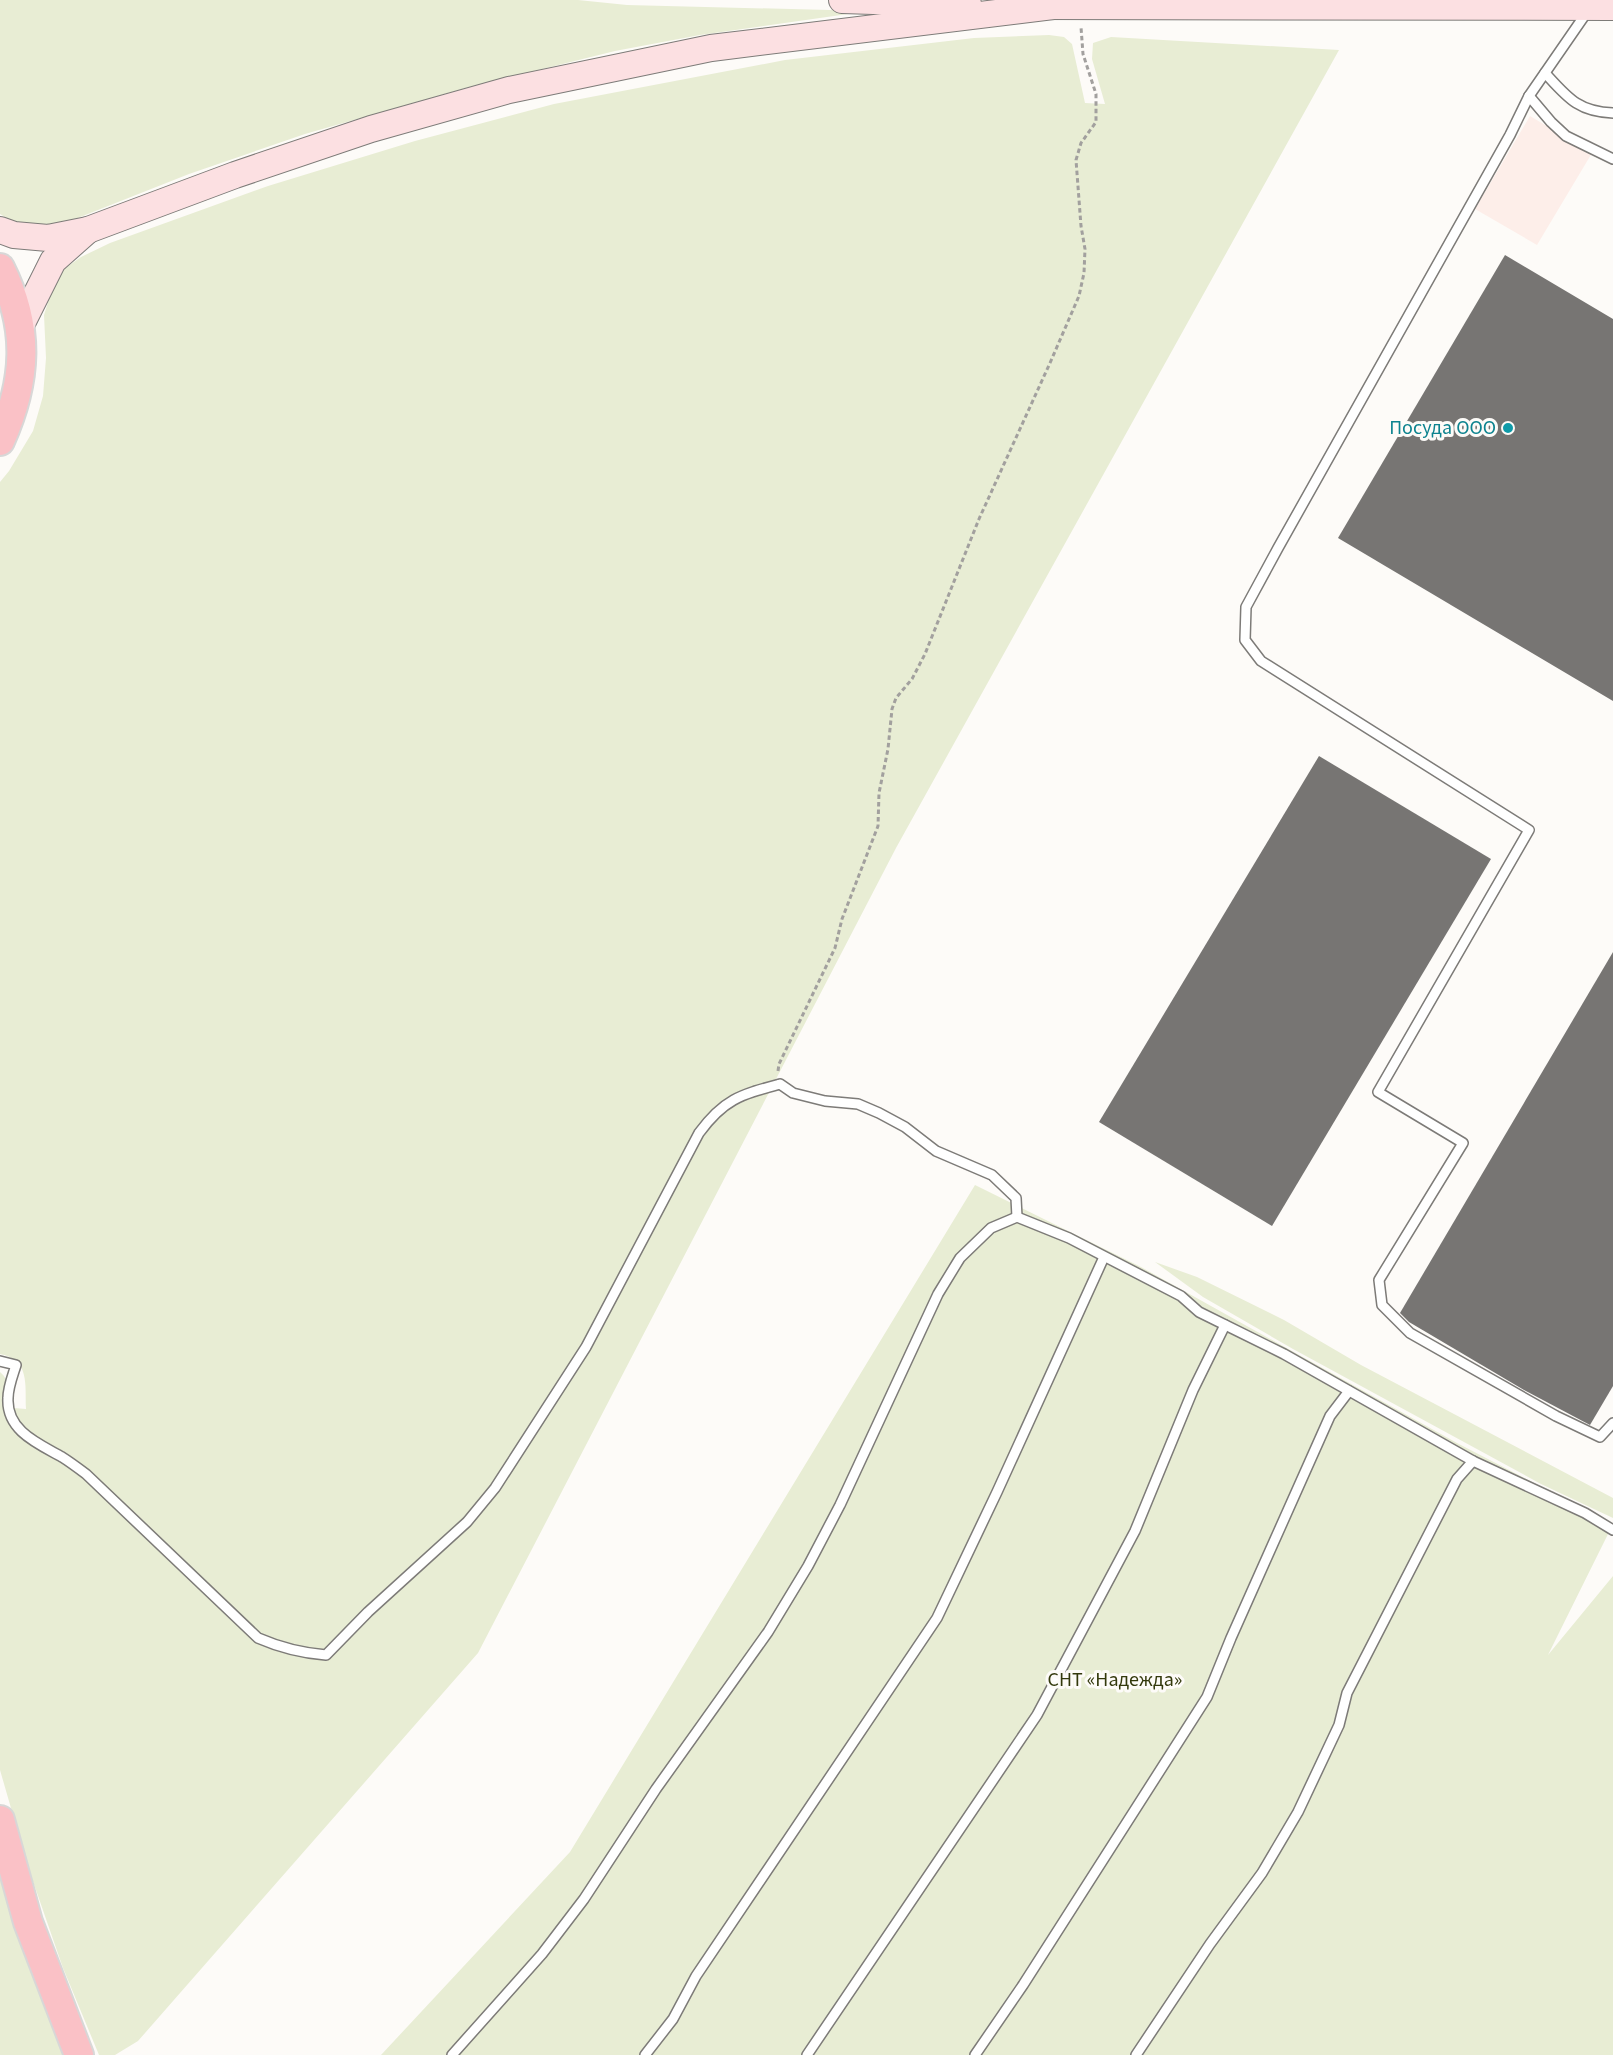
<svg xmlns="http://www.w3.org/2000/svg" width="1613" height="2055" font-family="'Source Sans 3',sans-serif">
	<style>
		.industrial { fill: #fdeee9 }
		.green { fill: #e8edd4 }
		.building { fill: #777573 }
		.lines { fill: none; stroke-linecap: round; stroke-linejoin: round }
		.service-casing { stroke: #7d7b78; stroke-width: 12 }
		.secondary-casing { stroke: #7d7b78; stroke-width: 28 }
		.primary-casing { stroke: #d8d7d7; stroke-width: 32 }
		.path { stroke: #a2a09e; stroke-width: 3; stroke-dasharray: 4.5 3; stroke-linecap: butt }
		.service { stroke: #fff; stroke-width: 9 }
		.secondary { stroke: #fce0e2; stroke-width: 26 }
		.primary { stroke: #fac1c6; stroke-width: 28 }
		.culture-dot { fill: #0f9aa8; stroke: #fdfbf8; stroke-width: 2 }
		.labels { text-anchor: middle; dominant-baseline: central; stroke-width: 6; stroke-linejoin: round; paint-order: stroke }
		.culture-label { font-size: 20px; fill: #0d838f; stroke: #fdfbf8; text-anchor: end }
		.park-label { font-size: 20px; fill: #33390c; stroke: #fdfbf8 }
	</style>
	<rect width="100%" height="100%" fill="#fdfbf8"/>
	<!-- industrial -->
	<polygon class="industrial" points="1530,116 1592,153 1537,245 1475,209"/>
	<!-- green -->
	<g class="green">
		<path d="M0,0H578L627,5L869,11L700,35L615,51L469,87L305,134L189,174L55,227C35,226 16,225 0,214Z"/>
		<path d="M1049,35L1064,37L1072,44L1085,103L1105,104L1092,59L1093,43L1111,37L1339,50L896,848L478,1653L138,2041L115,2055H99L63,1968L28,1867L0,1770V1372C10,1380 11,1396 14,1408L26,1409C25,1384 30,1360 0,1354V482L9,471L33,431L43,396L46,358L44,315L52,290L64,269L81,257L110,243L268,186L415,141L554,104L785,60L974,38Z"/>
		<polygon points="975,1185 1141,1267 1457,1443 1613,1524 1548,1655 1613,1576 1613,2055 381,2055 570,1852"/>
		<polygon points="1155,1262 1197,1277 1284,1320 1361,1365 1613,1498 1613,1518 1541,1484 1293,1349 1203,1297"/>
		<polygon points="0,1874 65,2055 0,2055"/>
	</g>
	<!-- building -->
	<g class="building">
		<polygon points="1505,255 1613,319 1613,701 1338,538"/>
		<polygon points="1319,756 1491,859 1272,1226 1099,1122"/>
		<polygon points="1613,952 1613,1386 1590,1425 1524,1390 1409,1322 1400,1313"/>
	</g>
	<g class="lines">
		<!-- service casing -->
		<g class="service-casing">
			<g id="service">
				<polyline points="1587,12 1529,96 1510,135 1278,548 1246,607 1245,640 1261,661 1529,830 1378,1092 1463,1143 1379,1280 1382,1305 1410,1333 1556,1416 1600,1437 1613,1423"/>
				<path d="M1545,73C1567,97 1578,112 1613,113"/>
				<polyline points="1529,96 1551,122 1566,136 1613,159"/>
				<path d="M0,1361L16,1365C13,1375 8,1387 8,1398C6,1431 39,1444 62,1457C70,1462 78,1468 86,1474L258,1638C281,1648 301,1653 326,1655L368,1612L467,1522L495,1488L586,1347L699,1133C724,1099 740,1095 780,1084L793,1093L825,1101L858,1104L879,1113L905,1127L936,1151L992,1175L1016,1198L1017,1217"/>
				<polyline points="452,2055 542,1954 584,1899 656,1789 768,1632 808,1566 840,1505 938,1294 960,1258 991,1228 1017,1217 1069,1238 1181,1296 1199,1312 1284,1354 1473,1461 1585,1513 1613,1530"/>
				<polyline points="645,2055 673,2019 696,1976 937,1618 997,1492 1104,1257"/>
				<polyline points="807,2055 1037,1715 1135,1531 1193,1390 1225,1325"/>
				<polyline points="975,2055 1023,1985 1207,1697 1231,1638 1330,1416 1349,1391"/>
				<polyline points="1136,2055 1210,1944 1262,1873 1298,1812 1339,1725 1347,1693 1457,1479 1473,1461"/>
			</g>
		</g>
		<!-- secondary casing -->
		<g class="secondary-casing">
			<g id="secondary">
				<polyline points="842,0 968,4"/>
				<polyline points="1038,6 1613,7"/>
				<polyline points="0,230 14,235 48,238 88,230 235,175 371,129 509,90 711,48 1053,6"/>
				<polyline points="21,325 53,261 88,230"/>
			</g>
		</g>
		<!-- primary casing -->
		<g class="primary-casing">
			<g id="primary">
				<path d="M0,268C30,327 27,381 0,441"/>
				<polyline points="0,1820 28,1922 79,2055"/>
			</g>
		</g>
		<!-- path -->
		<polyline class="path" points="778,1071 779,1064 835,948 842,919 878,826 879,793 888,749 892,709 896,698 912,679 925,654 979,519 1050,363 1079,296 1084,273 1085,249 1081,226 1076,160 1081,143 1096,122 1096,94 1083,54 1081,27"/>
		<!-- service -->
		<use href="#service" class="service"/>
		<!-- secondary -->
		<use href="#secondary" class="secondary"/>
		<!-- primary -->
		<use href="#primary" class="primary"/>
	</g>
	<!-- markers -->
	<circle class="culture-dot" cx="1508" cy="428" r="6"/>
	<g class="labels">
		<!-- culture labels -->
		<g class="culture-label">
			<text x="1496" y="428">Посуда ООО</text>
		</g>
		<!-- park labels -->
		<g class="park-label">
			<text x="1115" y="1680">СНТ «Надежда»</text>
		</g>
	</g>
</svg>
